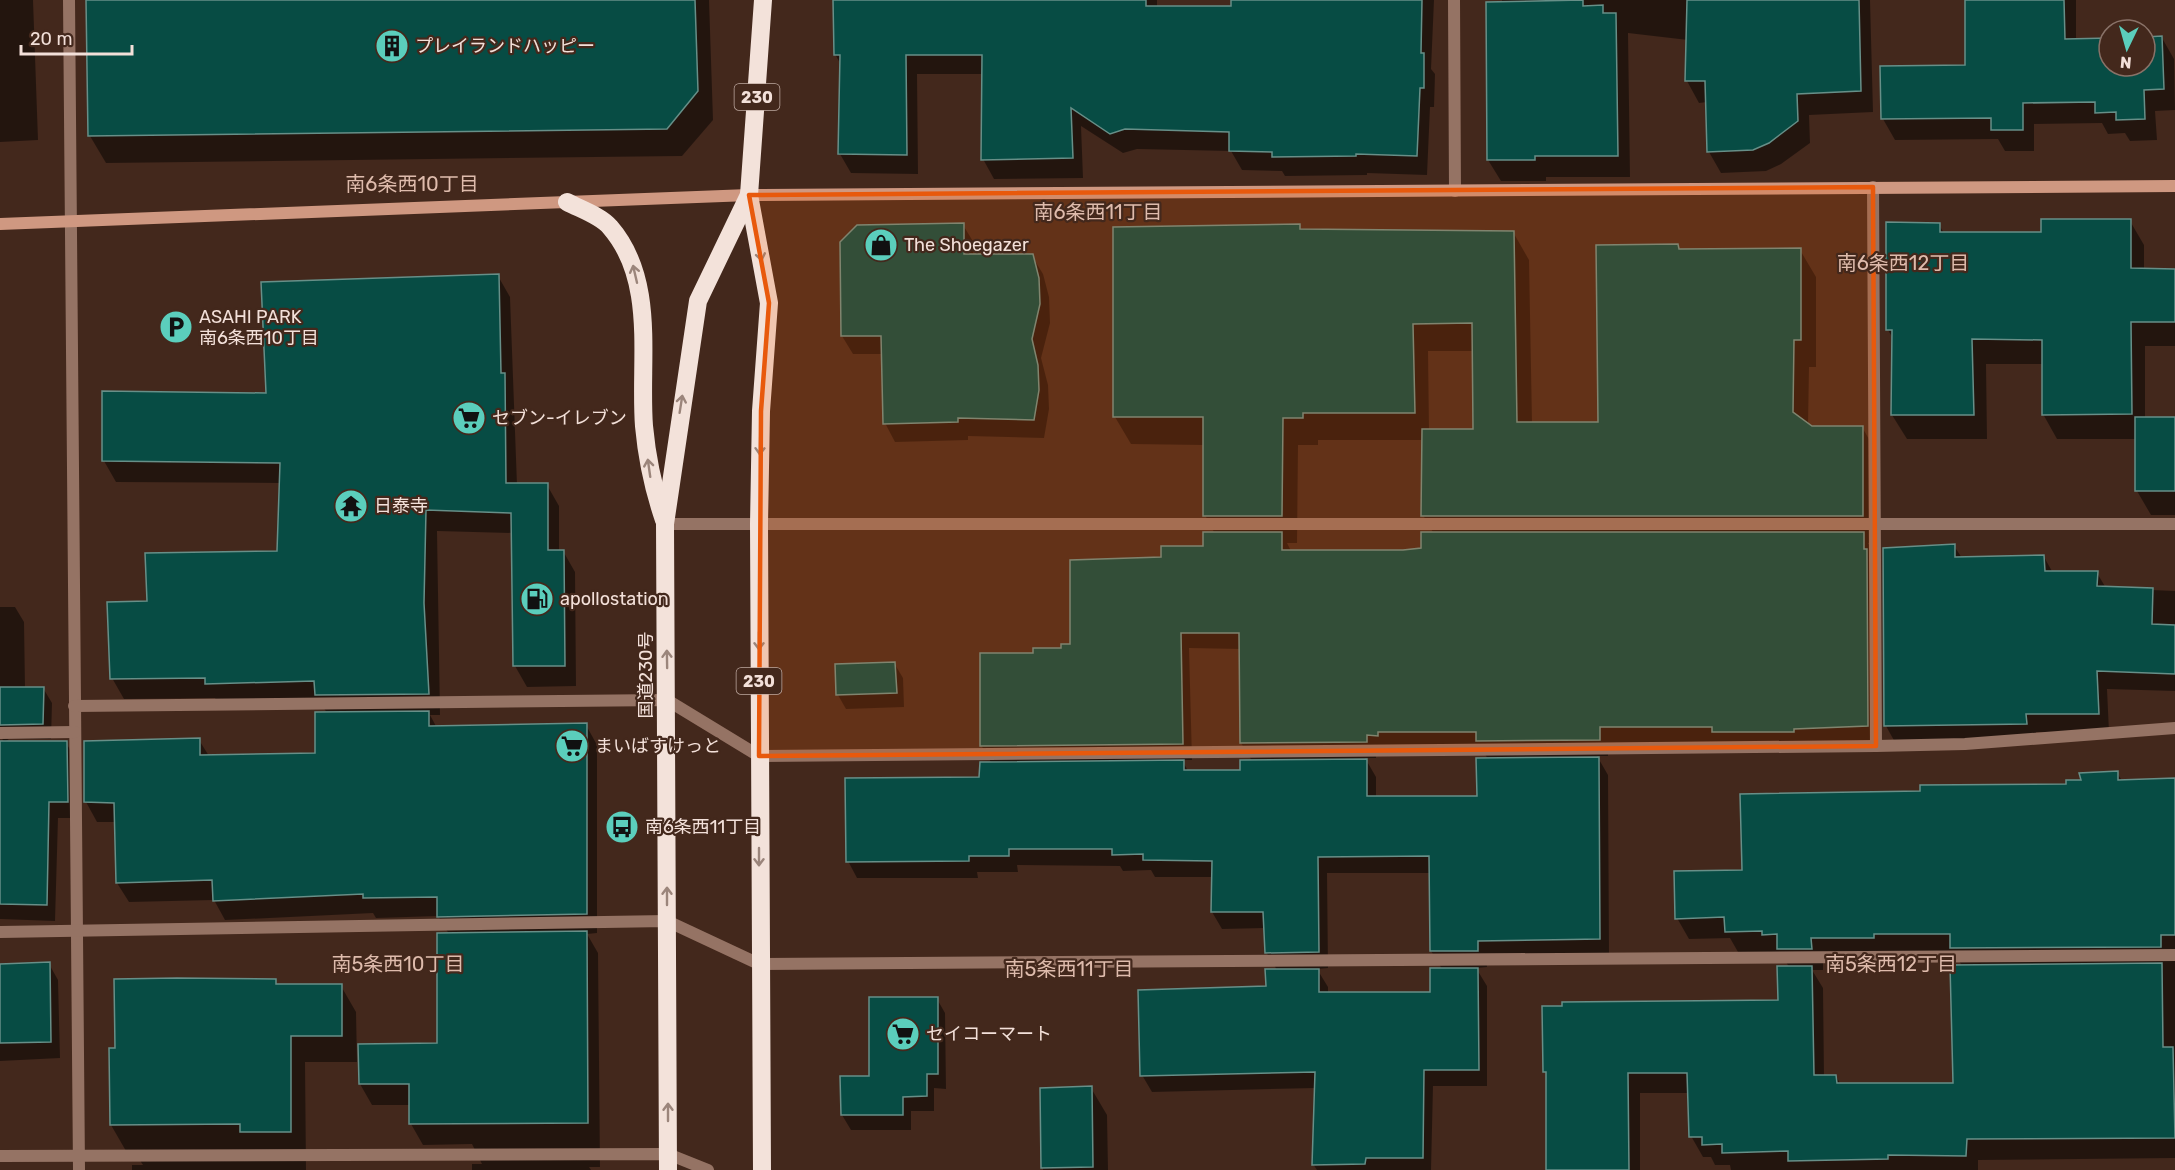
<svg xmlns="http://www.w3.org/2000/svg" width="2175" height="1170" font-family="Rubik,'Noto Sans JP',sans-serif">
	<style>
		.shadow { fill: #0007; fill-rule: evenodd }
		.building { fill: #074c44; stroke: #678f88; stroke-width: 1.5 }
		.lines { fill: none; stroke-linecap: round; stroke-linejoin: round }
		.street { stroke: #957364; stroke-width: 12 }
		.secondary { stroke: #cf9881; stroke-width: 12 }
		.highway { stroke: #f3e2da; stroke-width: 18 }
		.oneway { stroke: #9b857b }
		.marked { fill: #e8590c; fill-opacity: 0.2; stroke: #e8590c; stroke-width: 4.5; stroke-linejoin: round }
		.labels { text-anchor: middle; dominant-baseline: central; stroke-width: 4.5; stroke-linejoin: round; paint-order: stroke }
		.shield { fill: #43281c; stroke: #bea9a0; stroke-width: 1.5 }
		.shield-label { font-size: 16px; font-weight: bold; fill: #f3e0d9 }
		.poi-label { font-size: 18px; fill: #f3e0d9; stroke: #43281c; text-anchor: start }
		.street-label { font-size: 18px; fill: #f3e0d9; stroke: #43281c }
		.neighbourhood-label { font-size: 20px; fill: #debbac; stroke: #43281c }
	</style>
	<rect width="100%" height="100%" fill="#43281c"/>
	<!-- shadow -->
	<g class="shadow">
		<polygon points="0,0 33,0 38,140 0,142"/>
		<polygon points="88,0 709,0 713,120 682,156 106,163 90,136"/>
		<polygon points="834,0 1157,0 1157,8 1232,7 1232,0 1434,0 1431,69 1435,74 1434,107 1430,107 1427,175 1367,173 1367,175 1285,176 1282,171 1242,170 1231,151 1137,149 1123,153 1081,126 1083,178 994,179 983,159 983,74 917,74 918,174 851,173 840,154 841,65 835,54"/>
		<polygon points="1502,0 1870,0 1873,112 1809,115 1810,143 1781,164 1766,171 1721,173 1709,152 1707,102 1699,103 1687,81 1688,40 1628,33 1630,177 1546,177 1546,181 1501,181 1488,160"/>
		<polygon points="1966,0 2076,0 2076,40 2109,39 2109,66 2145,66 2145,38 2162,38 2174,59 2175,110 2155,111 2157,140 2130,141 2125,133 2108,134 2102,123 2034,124 2034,151 2005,151 1998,139 1895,140 1883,119 1967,66"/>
		<polygon points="2130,221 2144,245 2144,270 2175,270 2175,346 2145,346 2145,418 2175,418 2175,515 2151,515 2137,491 2137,439 2057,439 2043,414 2043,364 1986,364 1987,439 1907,439 1892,415 1894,340 1888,330 1939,225 1944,233 2043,234"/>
		<polygon points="963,225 974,243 973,256 1032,256 1043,274 1049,297 1050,323 1041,358 1048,385 1049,409 1044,438 968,436 968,440 895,442 885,423 883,354 853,354 842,336"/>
		<path d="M1299,226L1302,231L1513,232L1529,260L1532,423H1599L1678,246L1680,250H1800L1816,277V367H1809L1808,425L1812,428L1862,427L1878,455V543H1868L1872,550L1876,742L1608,743V756H1597L1608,775L1609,955L1486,957L1487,967L1476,968L1487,986V1086H1433L1431,1170H1317L1313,1164L1316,1088L1152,1092L1142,1075L1267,988L1277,970L1266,952L1265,928L1222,929L1212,912L1213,877H1155L1151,870L1123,871L1120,866L1017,865L1018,872H977L978,878H857L848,861L981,779L992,764L981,745L1034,655L1071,646L1163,559L1205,548L1215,534L1205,515L1204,445L1131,444L1115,417ZM1428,351H1474L1475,431H1429ZM1318,440H1423V515L1434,534L1423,550L1291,551L1287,543H1297L1298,445H1318ZM1189,648L1241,649V743L1252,761L1242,771H1188L1182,760H1192ZM1481,748L1488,759L1478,797H1376V777L1365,758H1376V751ZM1327,873H1430L1431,951L1442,969L1432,994H1328V987L1317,969L1328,968Z"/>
		<polygon points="498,276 510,297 517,485 547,485 559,506 559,551 563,551 575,572 576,686 527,687 515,666 513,533 437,531 440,715 430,715 437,728 586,725 597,745 597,933 587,934 598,953 600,1167 589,1167 591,1170 472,1170 472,1164 482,1164 472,1144 423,1145 411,1124 411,1105 372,1105 360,1084 360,1045 439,1045 449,934 438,916 376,918 373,913 225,920 214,900 129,902 117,883 116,822 97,822 86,802 199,740 209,756 317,755 327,713 320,702 218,704 215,698 124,699 112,678 149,602 278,552 281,483 116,482 104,461 267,394"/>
		<polygon points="1954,546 1962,558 2044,557 2053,573 2097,573 2106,588 2175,591 2175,691 2107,689 2109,732 2036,732 2036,742 1896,744 1886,726"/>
		<polygon points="0,607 15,607 24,622 25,688 43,688 52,703 51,739 9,739 4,742 0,735"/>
		<polygon points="894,663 903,678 904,707 846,709 838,695"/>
		<polygon points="0,743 66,743 76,759 76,818 58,818 55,921 0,919"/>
		<path d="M2117,773L2123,782L2175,813V1158L1978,1160V1170H1731L1730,1165H1715L1711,1157H1703L1691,1136L1690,1093H1640V1170H1548L1547,1076L1545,1071L1779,1002L1789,967L1782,955L1738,952L1730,938L1689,939L1677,918L1743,871L1922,793L2068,785ZM1956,955L1962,966L1954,1085H1841L1836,1076H1824L1823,988L1812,970H1823V958Z"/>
		<polygon points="49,964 58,980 60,1058 0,1061 0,965"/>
		<polygon points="275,981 278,986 341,986 356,1012 357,1062 305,1062 306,1170 132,1170 132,1165 143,1165 134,1151 126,1151 111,1125 116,1050"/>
		<polygon points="937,999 945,1013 946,1089 934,1088 934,1111 911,1111 911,1130 851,1130 842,1115 842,1078 871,1078"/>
		<polygon points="1091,1088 1107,1115 1108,1170 1043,1170 1042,1089"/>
	</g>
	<!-- building -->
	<g class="building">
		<polygon points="86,0 695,0 698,91 667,129 88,136"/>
		<polygon points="833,0 1146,0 1146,6 1231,6 1231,0 1422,0 1421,53 1424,53 1424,88 1420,88 1417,156 1356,154 1356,156 1272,157 1272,152 1229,151 1229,132 1125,129 1110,134 1071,108 1073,158 981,160 982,55 906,55 907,155 838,154 840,55 834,55"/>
		<polygon points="1583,0 1583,6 1603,5 1603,13 1616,13 1618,156 1535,156 1535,160 1487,160 1486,2"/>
		<polygon points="1687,0 1859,0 1861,91 1797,94 1798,121 1769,143 1753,150 1707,152 1705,81 1685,81"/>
		<polygon points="1965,0 2064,0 2065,39 2109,38 2109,66 2145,66 2145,37 2162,36 2164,89 2144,90 2145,119 2116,120 2116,112 2095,113 2095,102 2023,103 2023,130 1991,130 1991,118 1881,119 1880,66 1965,65"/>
		<polygon points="2041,219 2131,219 2131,268 2175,269 2175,322 2131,322 2132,414 2042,415 2042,340 1972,339 1974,415 1891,415 1892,330 1886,330 1886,222 1940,223 1940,232 2041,232"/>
		<polygon points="964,223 964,254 1033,254 1039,278 1040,304 1032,339 1038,365 1039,390 1034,420 958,418 958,422 883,424 881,336 841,336 840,242 857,225"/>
		<polygon points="1300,224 1300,229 1514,231 1517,422 1598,422 1596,245 1678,244 1679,249 1801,248 1801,340 1794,340 1793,412 1812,426 1863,426 1863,516 1421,516 1422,429 1473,429 1472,323 1413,324 1415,413 1303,413 1303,418 1283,418 1282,516 1203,516 1203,417 1113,417 1113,227"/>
		<polygon points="499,274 501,373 505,373 506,483 548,483 548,550 564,550 565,666 513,666 511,513 426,510 424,603 429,694 315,695 314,681 205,684 205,678 110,679 107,602 147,601 145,553 277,551 280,463 102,461 102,391 266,393 261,282"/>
		<rect x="2135" y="417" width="40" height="74"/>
		<polygon points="1203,532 1282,532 1282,550 1403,550 1421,548 1421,532 1864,532 1864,549 1867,549 1868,726 1794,729 1794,732 1712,732 1712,727 1600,727 1600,740 1476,741 1476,732 1378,732 1378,736 1367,735 1367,742 1240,743 1239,633 1181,633 1183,744 980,746 980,653 1033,653 1033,648 1061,648 1061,644 1070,644 1070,560 1161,557 1161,546 1203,546"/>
		<polygon points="1955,544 1955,557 2044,555 2045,571 2098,571 2097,586 2153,588 2152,624 2175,625 2175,674 2097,671 2099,714 2026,714 2027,724 1884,726 1883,548"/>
		<polygon points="895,662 897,693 836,695 835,664"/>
		<polygon points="0,687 44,687 43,724 0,725"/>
		<polygon points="429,711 429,726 587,723 587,914 437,917 437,897 363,898 363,894 213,901 212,880 116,883 114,803 84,802 84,741 200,738 200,755 315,753 315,712"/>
		<polygon points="0,741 67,741 68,802 49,802 47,905 0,904"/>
		<polygon points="1599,757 1600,939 1478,941 1478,951 1430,951 1429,856 1318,857 1319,952 1265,953 1263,912 1211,912 1212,861 1143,860 1143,854 1112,855 1112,849 1009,849 1009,856 969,856 969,861 846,862 845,778 979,777 980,762 1184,760 1184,770 1240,770 1240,760 1367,759 1367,796 1477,796 1476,758"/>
		<polygon points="2118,771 2118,780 2175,778 2175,935 2161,935 2161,947 1950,948 1950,934 1874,934 1874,938 1811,938 1812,949 1777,949 1777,934 1762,935 1762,931 1725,932 1724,917 1675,919 1674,871 1742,870 1740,794 1920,791 1920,785 2066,784 2066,780 2081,780 2079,773"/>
		<polygon points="587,931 588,1123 409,1124 409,1084 359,1084 358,1044 437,1043 437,933"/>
		<polygon points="50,962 51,1042 0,1043 0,964"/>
		<polygon points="2162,963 2163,1047 2173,1047 2175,1138 1967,1139 1966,1156 1888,1155 1888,1159 1788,1161 1788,1151 1722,1153 1722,1144 1702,1145 1702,1137 1689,1137 1687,1073 1628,1073 1629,1170 1546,1170 1546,1072 1543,1072 1542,1006 1562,1006 1562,1002 1778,1000 1777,966 1812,966 1814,1075 1836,1075 1837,1083 1953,1083 1950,965"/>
		<polygon points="1430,968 1478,968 1479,1070 1424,1070 1423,1158 1366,1158 1365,1164 1312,1165 1315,1072 1140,1076 1138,990 1266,986 1265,969 1319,969 1319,992 1430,992"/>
		<polygon points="177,978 276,979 276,984 342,984 342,1036 291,1036 291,1132 240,1132 240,1124 110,1125 109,1048 115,1048 114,979"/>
		<polygon points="869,997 938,997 938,1074 927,1074 927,1096 903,1097 903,1115 841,1115 840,1076 869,1076"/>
		<polygon points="1092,1086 1093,1167 1041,1168 1040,1088"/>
	</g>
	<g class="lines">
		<!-- street -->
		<g class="street">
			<polyline points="69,0 79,1170"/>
			<polyline points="1454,0 1455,191"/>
			<polyline points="1873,187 1876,746"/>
			<polyline points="665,524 2175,524"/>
			<polyline points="74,706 667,700 759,756 1876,746 1965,744 2175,728"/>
			<polyline points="0,733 75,732"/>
			<polyline points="0,932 667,921 759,964 2175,955"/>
			<polyline points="0,1156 668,1154 708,1170"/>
		</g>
		<!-- secondary -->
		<polyline class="secondary" points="0,224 749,195 2175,186"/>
		<!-- highway -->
		<g class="highway">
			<path d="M567,202C580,209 601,216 610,227C657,281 639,361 644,426C647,459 653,488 664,520"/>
			<polyline points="668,1170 665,524 698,301 749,195"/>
			<polyline points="762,1170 759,524 761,411 769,303 749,195 763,0"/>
		</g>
	</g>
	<!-- one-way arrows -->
	<defs><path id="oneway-shaft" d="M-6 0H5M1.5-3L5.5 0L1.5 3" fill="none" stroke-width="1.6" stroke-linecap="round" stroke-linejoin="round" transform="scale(1.5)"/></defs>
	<g class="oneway">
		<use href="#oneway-shaft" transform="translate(760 252) rotate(79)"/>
		<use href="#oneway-shaft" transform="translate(635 274) rotate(-103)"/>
		<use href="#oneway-shaft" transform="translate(681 404) rotate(-81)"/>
		<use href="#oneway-shaft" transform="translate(760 446) rotate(91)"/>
		<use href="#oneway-shaft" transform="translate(649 468) rotate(-98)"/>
		<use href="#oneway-shaft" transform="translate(759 641) rotate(90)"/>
		<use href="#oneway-shaft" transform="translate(667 659) rotate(-91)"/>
		<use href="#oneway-shaft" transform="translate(759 857) rotate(90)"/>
		<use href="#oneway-shaft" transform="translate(667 896) rotate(-90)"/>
		<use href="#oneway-shaft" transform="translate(668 1112) rotate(-90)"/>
	</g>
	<!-- marked area -->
	<path class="marked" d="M1873,187L1876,746L759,756L761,411L769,303L749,195Z"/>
	<!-- icons -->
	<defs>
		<g id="building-disc" transform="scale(1.725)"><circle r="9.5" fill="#5bcebc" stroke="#43281c"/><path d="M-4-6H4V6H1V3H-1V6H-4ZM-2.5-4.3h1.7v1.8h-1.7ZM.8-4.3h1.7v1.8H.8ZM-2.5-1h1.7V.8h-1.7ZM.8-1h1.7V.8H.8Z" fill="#111"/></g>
		<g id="shop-disc" transform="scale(1.725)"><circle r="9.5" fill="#5bcebc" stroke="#43281c"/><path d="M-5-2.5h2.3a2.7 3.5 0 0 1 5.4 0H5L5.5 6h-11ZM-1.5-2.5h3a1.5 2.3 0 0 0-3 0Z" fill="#111"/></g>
		<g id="parking-disc" transform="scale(1.725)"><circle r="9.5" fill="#5bcebc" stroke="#43281c"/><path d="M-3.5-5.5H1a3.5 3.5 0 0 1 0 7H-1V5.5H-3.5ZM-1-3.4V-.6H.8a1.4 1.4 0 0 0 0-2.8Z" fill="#111"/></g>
		<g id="supermarket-disc" transform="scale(1.725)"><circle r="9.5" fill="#5bcebc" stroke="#43281c"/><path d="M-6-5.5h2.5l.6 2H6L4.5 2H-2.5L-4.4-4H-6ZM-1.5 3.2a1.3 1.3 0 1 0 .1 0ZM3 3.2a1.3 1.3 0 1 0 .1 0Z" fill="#111"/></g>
		<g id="temple-disc" transform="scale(1.725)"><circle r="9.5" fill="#5bcebc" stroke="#43281c"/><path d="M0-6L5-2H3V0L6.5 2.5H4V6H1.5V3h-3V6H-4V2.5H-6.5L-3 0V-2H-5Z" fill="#111"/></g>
		<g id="fuel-disc" transform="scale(1.725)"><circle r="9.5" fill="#5bcebc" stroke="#43281c"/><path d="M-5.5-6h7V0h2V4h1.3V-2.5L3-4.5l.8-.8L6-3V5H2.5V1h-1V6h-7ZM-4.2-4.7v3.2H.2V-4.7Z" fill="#111"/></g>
		<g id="bus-disc" transform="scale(1.725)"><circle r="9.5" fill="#5bcebc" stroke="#43281c"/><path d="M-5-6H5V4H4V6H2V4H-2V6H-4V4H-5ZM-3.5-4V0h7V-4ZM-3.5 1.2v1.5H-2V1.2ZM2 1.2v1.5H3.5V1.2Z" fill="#111"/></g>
	</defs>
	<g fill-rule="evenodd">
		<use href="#building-disc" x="392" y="46"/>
		<use href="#shop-disc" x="881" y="245"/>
		<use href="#parking-disc" x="176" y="327"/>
		<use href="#supermarket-disc" x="469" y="418"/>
		<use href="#temple-disc" x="351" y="506"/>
		<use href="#fuel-disc" x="537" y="599"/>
		<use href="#supermarket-disc" x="572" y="746"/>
		<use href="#bus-disc" x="622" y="827"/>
		<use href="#supermarket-disc" x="903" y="1034"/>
	</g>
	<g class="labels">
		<!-- shield labels -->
		<g class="shield">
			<rect x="734.5" y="84" width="45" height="26" rx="4.5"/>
			<rect x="736.5" y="668" width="45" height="26" rx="4.5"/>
		</g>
		<g class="shield-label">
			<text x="757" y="97">230</text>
			<text x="759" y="681">230</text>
		</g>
		<!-- poi labels -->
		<g class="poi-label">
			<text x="415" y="46">プレイランドハッピー</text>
			<text x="904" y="245">The Shoegazer</text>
			<text x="199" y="317">ASAHI PARK<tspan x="199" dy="21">南6条西10丁目</tspan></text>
			<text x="492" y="418">セブン-イレブン</text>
			<text x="374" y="506">日泰寺</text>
			<text x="560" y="599">apollostation</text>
			<text x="595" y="746">まいばすけっと</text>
			<text x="645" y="827">南6条西11丁目</text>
			<text x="926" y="1034">セイコーマート</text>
		</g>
		<!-- street labels -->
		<g class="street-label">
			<text transform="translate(646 675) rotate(-90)">国道230号</text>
		</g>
		<!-- neighbourhood labels -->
		<g class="neighbourhood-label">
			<text x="412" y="184">南6条西10丁目</text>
			<text x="1098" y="212">南6条西11丁目</text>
			<text x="1903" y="263">南6条西12丁目</text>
			<text x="398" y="964">南5条西10丁目</text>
			<text x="1891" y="964">南5条西12丁目</text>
			<text x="1069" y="969">南5条西11丁目</text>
		</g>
	</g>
	<!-- north arrow -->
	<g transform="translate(2127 48) rotate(185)"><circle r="28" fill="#43281c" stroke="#897268" stroke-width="1.5"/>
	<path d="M0-4.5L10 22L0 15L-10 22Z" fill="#5bcebc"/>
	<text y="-9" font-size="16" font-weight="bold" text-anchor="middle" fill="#f3e0d9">N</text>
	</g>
	<!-- scale -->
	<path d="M21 45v9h111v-9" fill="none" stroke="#f3e0d9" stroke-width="3"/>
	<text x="30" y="45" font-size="18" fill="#f3e0d9" stroke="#43281c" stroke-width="4.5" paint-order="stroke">20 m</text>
</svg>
